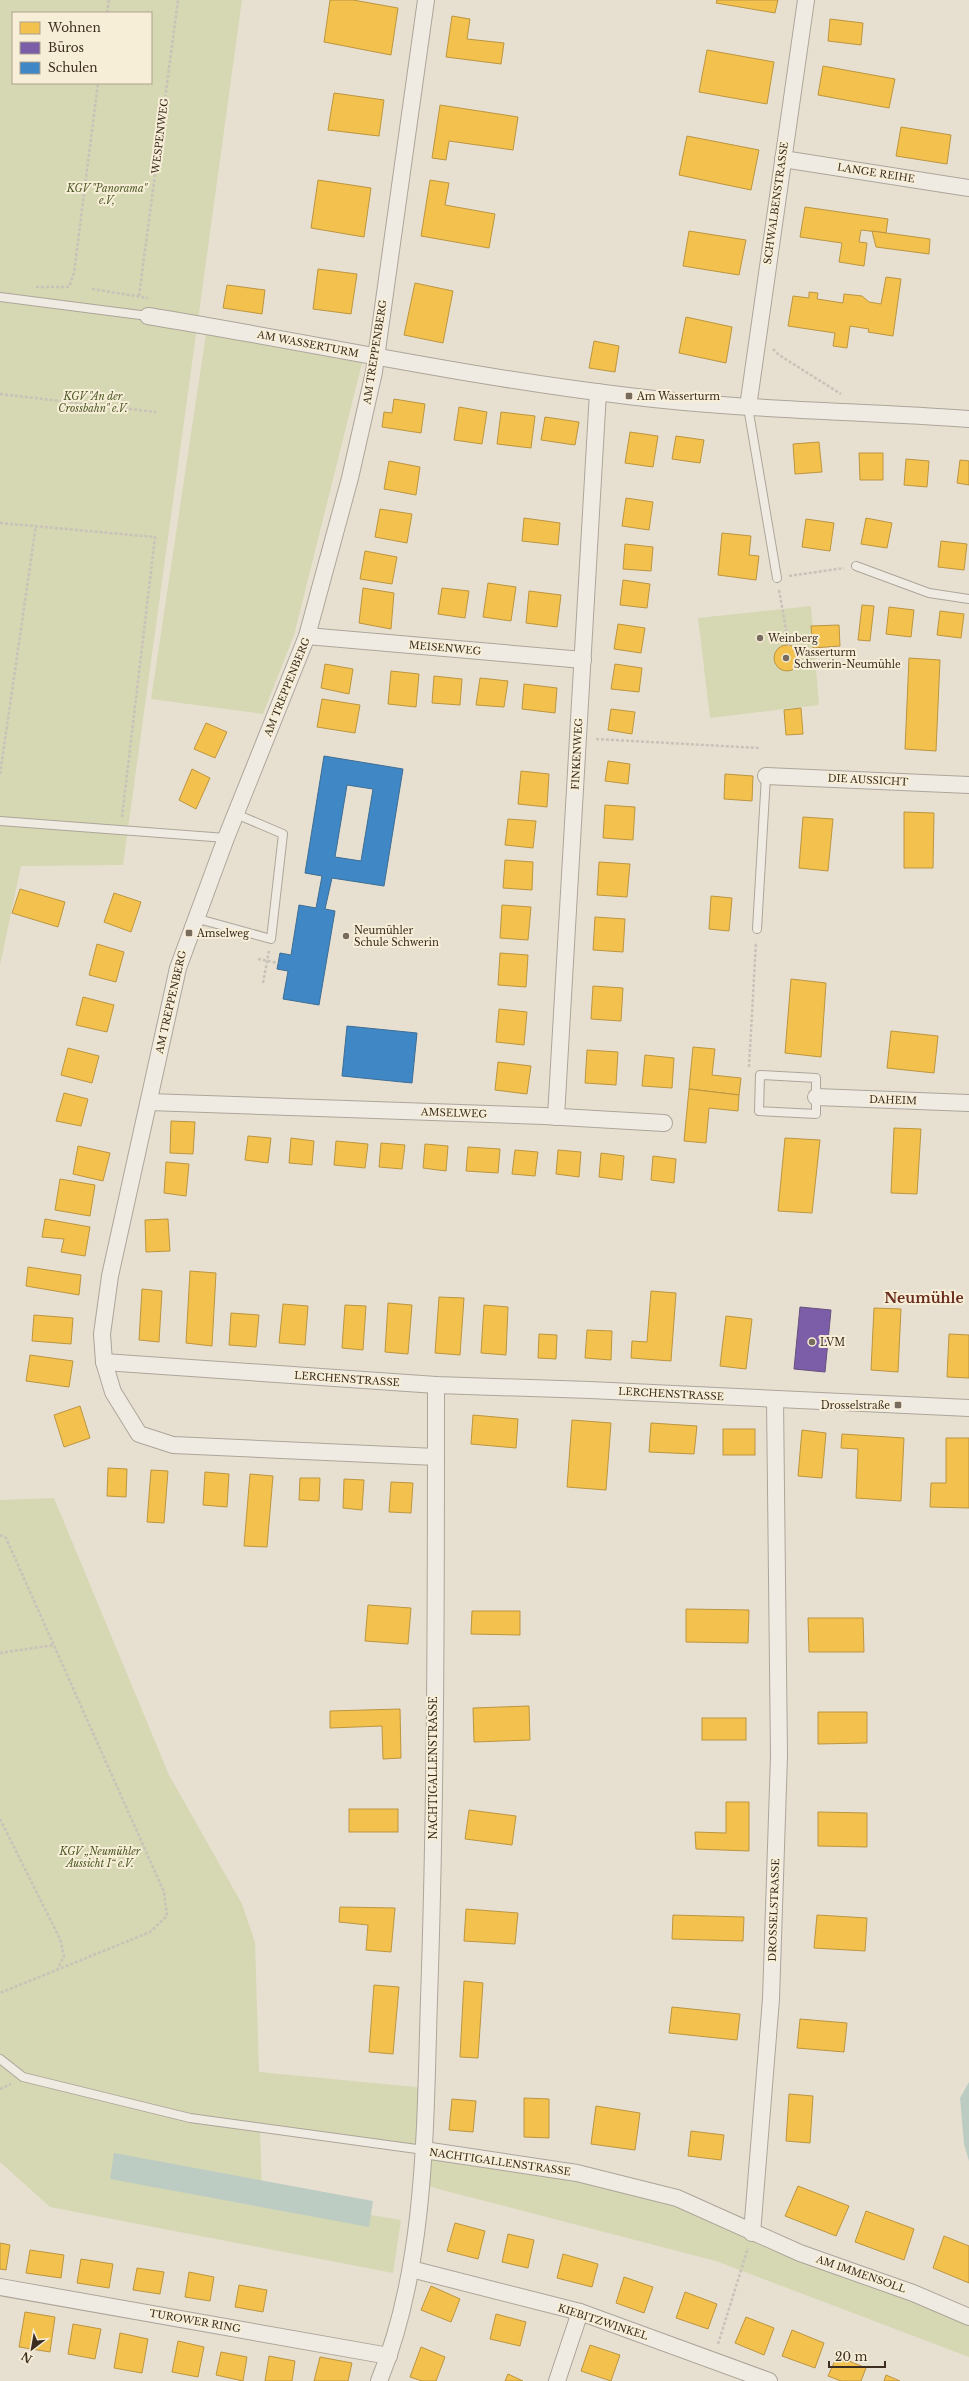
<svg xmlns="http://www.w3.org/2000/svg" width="969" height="2381" font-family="'Libre Baskerville',serif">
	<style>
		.green { fill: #d6d7b3; fill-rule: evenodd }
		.water { fill: #bcccc2 }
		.homes { fill: #f2c14e; stroke: #bc9540 }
		.offices { fill: #7b5ea7; stroke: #68507e }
		.schools { fill: #3f88c5; stroke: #3e6d94; fill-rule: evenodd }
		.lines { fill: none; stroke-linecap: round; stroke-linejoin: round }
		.lane-casing { stroke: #ada599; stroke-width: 10 }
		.street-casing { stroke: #ada599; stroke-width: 18 }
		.path { stroke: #c8c2b9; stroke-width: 2.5; stroke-dasharray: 3 2; stroke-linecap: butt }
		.lane { stroke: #efebe3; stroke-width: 8 }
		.street { stroke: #efebe3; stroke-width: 16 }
		.poi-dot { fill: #786c5e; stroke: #f7eed8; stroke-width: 1.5 }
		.labels { text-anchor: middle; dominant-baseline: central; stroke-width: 4; stroke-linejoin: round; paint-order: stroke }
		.street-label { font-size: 10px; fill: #3d2e20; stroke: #f7eed8 }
		.park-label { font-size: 10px; font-style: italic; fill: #4d5a26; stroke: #f7eed8 }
		.poi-label { font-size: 10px; fill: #3d2e20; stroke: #f7eed8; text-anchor: start }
		.district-label { font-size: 14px; font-weight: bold; fill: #6b2e1e; stroke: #f7eed8 }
	</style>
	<rect width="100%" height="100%" fill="#e7e0d1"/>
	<!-- green -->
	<g class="green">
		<path d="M0,0H242L123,865L21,866L0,965ZM13,13H151V83H13Z"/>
		<polygon points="206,334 362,363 294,635 263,714 151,699"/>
		<polygon points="811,606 819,705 710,718 698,618"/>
		<polygon points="54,1498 169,1775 242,1904 255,1942 259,2072 426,2088 424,2150 677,2198 969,2317 969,2357 716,2261 423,2185 424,2151 260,2128 262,2197 401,2220 393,2273 50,2207 0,2162 0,1500"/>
	</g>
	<!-- water -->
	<g class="water">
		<polygon points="969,2082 969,2161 964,2144 960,2098"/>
		<polygon points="114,2153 373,2201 369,2227 110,2179"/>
	</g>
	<!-- homes -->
	<g class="homes">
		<polygon points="330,0 353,0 398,8 391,55 324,42"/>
		<polygon points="717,0 778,0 775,13 716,3"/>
		<polygon points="452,16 470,19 467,39 504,43 501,64 446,57"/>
		<polygon points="830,19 863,23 861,45 828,41"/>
		<polygon points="707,50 774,62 767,104 699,92"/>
		<polygon points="823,66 895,79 889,108 818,95"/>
		<polygon points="334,93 384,100 379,136 328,130"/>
		<polygon points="440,105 518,117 513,150 449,141 446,160 432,158"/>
		<polygon points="901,127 951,135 947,164 896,156"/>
		<polygon points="687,136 759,150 751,190 679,175"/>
		<polygon points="318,180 371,188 364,237 311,228"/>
		<polygon points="430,180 449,183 445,205 495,214 489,248 421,236"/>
		<polygon points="805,207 888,219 886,233 861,230 859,242 867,243 864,266 839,262 842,243 800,237"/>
		<polygon points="689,231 746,240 739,275 683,266"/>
		<polygon points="872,231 930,239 929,254 876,247"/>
		<polygon points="318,269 357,274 351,314 313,309"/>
		<polygon points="886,277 901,279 893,336 868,332 869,329 850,326 847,348 833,346 835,333 788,326 793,296 809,298 809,292 818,293 817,299 843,303 844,294 862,296 869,302 881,304"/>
		<polygon points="415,283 453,291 443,343 404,335"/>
		<polygon points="227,285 265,290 262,314 223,308"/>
		<polygon points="686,317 732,327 726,363 679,353"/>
		<polygon points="594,341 619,346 615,372 589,368"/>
		<polygon points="394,399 425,404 421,433 382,427 384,412 392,413"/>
		<polygon points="459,407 487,412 482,444 454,440"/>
		<polygon points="501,412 535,416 531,448 497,444"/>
		<polygon points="545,417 579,422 575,445 541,440"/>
		<polygon points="630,432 658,436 653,467 625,463"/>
		<polygon points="676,436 704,440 700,463 672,459"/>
		<polygon points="819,442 822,472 795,474 793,444"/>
		<polygon points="859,453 883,453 883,480 860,480"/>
		<polygon points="906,459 929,461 927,487 904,485"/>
		<polygon points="960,460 969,461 969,485 957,483"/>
		<polygon points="389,461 420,467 416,495 384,489"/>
		<polygon points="626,498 653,502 649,530 622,526"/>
		<polygon points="380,509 412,514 407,543 375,537"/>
		<polygon points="524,518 560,523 558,545 522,541"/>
		<polygon points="866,518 892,523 887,548 861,544"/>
		<polygon points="806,519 834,523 830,551 802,547"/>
		<polygon points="722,533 751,536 749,555 759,556 756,580 718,575"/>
		<polygon points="941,541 967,544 964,570 938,567"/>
		<polygon points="625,544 653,547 651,571 623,569"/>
		<polygon points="365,551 397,557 392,584 360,579"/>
		<polygon points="623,580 650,584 647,608 620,605"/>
		<polygon points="488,583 516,587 511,621 483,617"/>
		<polygon points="363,588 394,593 391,629 359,623"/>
		<polygon points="442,588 469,591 465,618 438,614"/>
		<polygon points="529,591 561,595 557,627 526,623"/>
		<polygon points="862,605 874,606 870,641 858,640"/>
		<polygon points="889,607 914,610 911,637 886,634"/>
		<polygon points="940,611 964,614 961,638 937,635"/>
		<polygon points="618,624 645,628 641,653 614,649"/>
		<polygon points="839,625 840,646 813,648 811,626"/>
		<circle cx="787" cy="658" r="13"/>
		<polygon points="909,658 940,660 936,751 905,749"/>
		<polygon points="325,664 353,669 349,694 321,688"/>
		<polygon points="615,664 642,668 639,692 611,689"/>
		<polygon points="391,671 419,674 416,707 388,704"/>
		<polygon points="434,676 462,679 460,705 432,703"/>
		<polygon points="480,678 508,681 504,707 476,705"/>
		<polygon points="524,684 557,688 555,713 522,709"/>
		<polygon points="322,699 360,705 355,733 317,727"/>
		<polygon points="801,708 803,734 786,735 784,710"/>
		<polygon points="611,709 635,712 632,734 608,730"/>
		<polygon points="206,723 227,732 215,758 194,749"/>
		<polygon points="608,761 630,764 628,784 605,781"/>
		<polygon points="192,769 210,778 196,809 179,800"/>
		<polygon points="521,771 549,774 547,807 518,804"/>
		<polygon points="725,774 753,776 752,801 724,799"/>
		<polygon points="605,805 635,807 633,840 603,838"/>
		<polygon points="904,812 934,813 933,868 904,868"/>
		<polygon points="803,817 833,819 828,871 799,868"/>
		<polygon points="508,819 536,821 533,848 505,845"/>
		<polygon points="505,860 533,862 532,890 503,888"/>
		<polygon points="599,862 630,864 627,897 597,895"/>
		<polygon points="20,889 65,902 58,927 12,913"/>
		<polygon points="114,893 141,902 131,932 104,922"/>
		<polygon points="711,896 732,898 729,931 709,929"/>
		<polygon points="502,905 531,907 528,940 500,938"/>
		<polygon points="595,917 625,919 623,952 593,950"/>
		<polygon points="97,944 124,952 116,982 89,975"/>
		<polygon points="500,953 528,955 526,987 498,985"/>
		<polygon points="791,979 826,983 821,1057 785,1053"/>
		<polygon points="593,986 623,988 621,1021 591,1019"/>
		<polygon points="83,997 114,1005 107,1032 76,1025"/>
		<polygon points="499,1009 527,1012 524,1045 496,1042"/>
		<polygon points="891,1031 938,1036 934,1073 887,1068"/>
		<polygon points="693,1047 715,1049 712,1075 741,1078 739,1095 689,1089"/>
		<polygon points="68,1048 99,1056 92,1083 61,1075"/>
		<polygon points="587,1050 618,1052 616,1085 585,1083"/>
		<polygon points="645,1055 674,1058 672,1088 642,1086"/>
		<polygon points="498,1062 531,1066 527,1094 495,1090"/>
		<polygon points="689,1089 739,1095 738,1111 709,1108 706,1143 684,1141"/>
		<polygon points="64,1093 88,1099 81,1126 56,1121"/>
		<polygon points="171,1121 195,1122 193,1154 170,1153"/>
		<polygon points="894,1128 921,1129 917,1194 891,1193"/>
		<polygon points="248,1136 271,1138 268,1163 245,1160"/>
		<polygon points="291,1138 314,1141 312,1165 289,1163"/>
		<polygon points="785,1138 820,1140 812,1213 778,1211"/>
		<polygon points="336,1141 368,1144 365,1168 334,1165"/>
		<polygon points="381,1143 405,1145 402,1169 379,1167"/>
		<polygon points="425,1144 448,1146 446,1171 423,1168"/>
		<polygon points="78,1146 110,1153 103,1181 73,1174"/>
		<polygon points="468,1147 500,1149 498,1173 466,1171"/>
		<polygon points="515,1150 538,1152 535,1176 512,1174"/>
		<polygon points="558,1150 581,1152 579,1177 556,1174"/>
		<polygon points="601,1153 624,1156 622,1180 599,1177"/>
		<polygon points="653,1156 676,1159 674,1183 651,1180"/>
		<polygon points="166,1162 189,1164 186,1196 164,1193"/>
		<polygon points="60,1179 95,1185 90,1216 55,1210"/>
		<polygon points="45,1219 90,1227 85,1256 61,1252 64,1239 42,1237"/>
		<polygon points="168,1219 170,1251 146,1252 145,1220"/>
		<polygon points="28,1267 81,1275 79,1295 26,1286"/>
		<polygon points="190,1271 216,1273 212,1346 186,1343"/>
		<polygon points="142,1289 162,1291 159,1342 139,1340"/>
		<polygon points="651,1291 676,1293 671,1361 631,1358 632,1341 647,1342"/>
		<polygon points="439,1297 464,1298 460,1355 435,1353"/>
		<polygon points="388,1303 412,1305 408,1354 385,1352"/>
		<polygon points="283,1304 308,1306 305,1345 279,1343"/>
		<polygon points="345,1305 366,1306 363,1350 342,1348"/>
		<polygon points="484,1305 508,1307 506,1355 481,1353"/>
		<polygon points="874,1308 901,1309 898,1372 871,1370"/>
		<polygon points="231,1313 259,1315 256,1347 229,1345"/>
		<polygon points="34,1315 73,1318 71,1344 32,1341"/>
		<polygon points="726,1316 752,1319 746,1369 720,1366"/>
		<polygon points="587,1330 612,1331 611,1360 585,1358"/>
		<polygon points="539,1334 557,1335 556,1359 538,1358"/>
		<polygon points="949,1334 969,1335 969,1378 947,1377"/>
		<polygon points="30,1355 73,1361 69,1387 26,1381"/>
		<polygon points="80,1406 90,1438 64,1447 54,1415"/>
		<polygon points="473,1415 518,1419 516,1448 471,1444"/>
		<polygon points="572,1420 611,1423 606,1490 567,1487"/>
		<polygon points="651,1423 697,1426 694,1454 649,1452"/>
		<rect x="723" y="1429" width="32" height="26"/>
		<polygon points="802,1430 826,1433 822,1478 798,1476"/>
		<polygon points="842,1434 904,1438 901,1501 856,1498 858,1449 841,1448"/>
		<polygon points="946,1438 969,1438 969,1508 930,1507 931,1483 946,1483"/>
		<polygon points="108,1468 127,1469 126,1497 107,1496"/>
		<polygon points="151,1470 168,1471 164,1523 147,1522"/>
		<polygon points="205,1472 229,1474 227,1507 203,1505"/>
		<polygon points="250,1474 273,1476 267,1547 244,1546"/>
		<polygon points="300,1478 320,1478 319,1501 299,1500"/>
		<polygon points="344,1479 364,1480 362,1510 343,1508"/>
		<polygon points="391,1482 413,1483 411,1513 389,1512"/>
		<polygon points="368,1605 411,1608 408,1644 365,1641"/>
		<polygon points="686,1609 749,1610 748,1643 686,1642"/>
		<polygon points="472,1611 520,1611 520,1635 471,1634"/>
		<polygon points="808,1618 863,1618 864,1652 809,1652"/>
		<polygon points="529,1706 530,1740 474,1742 473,1708"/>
		<polygon points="400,1709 401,1758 383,1759 382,1726 330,1728 330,1711"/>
		<polygon points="818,1712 867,1712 867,1743 818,1744"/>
		<rect x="702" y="1718" width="44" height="22"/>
		<polygon points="726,1802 749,1802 749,1851 696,1849 695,1832 726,1833"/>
		<rect x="349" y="1809" width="49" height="23"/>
		<polygon points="469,1810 516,1816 512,1845 465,1839"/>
		<polygon points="818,1812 867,1813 867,1847 818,1846"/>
		<polygon points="340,1907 395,1908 391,1952 366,1950 368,1925 339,1922"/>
		<polygon points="466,1909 518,1913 515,1944 464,1941"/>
		<polygon points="673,1915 744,1917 743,1941 672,1939"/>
		<polygon points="817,1915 867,1918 865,1951 814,1948"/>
		<polygon points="464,1981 483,1983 478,2058 460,2057"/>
		<polygon points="374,1985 399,1987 393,2054 369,2052"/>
		<polygon points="672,2007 740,2014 737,2040 669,2033"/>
		<polygon points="800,2019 847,2023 844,2052 797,2048"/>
		<polygon points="789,2094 813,2096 810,2143 786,2141"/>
		<polygon points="524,2098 549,2099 549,2138 524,2137"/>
		<polygon points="452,2099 476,2101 473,2132 449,2130"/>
		<polygon points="596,2106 640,2113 635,2150 591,2144"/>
		<polygon points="691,2131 724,2135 721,2160 688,2156"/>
		<polygon points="798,2186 849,2206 836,2236 785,2216"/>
		<polygon points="866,2211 914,2229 904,2260 855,2242"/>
		<polygon points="455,2223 485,2231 478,2259 447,2251"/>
		<polygon points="508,2234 534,2240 528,2268 502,2262"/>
		<polygon points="944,2236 969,2246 969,2283 933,2268"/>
		<polygon points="0,2243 10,2245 6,2270 0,2269"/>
		<polygon points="30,2250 64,2255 61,2278 26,2273"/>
		<polygon points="563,2254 598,2264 592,2287 557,2278"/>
		<polygon points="81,2259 113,2264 109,2288 77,2283"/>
		<polygon points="137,2268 164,2272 160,2294 133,2290"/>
		<polygon points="189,2272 214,2277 210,2301 185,2297"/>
		<polygon points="624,2277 653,2287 644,2313 616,2303"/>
		<polygon points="239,2285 267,2290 263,2312 235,2307"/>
		<polygon points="431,2286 460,2299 451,2322 421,2310"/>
		<polygon points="685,2292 717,2304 708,2329 676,2318"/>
		<polygon points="25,2312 55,2317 50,2352 19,2347"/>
		<polygon points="496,2314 526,2322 520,2346 490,2339"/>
		<polygon points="746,2317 774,2328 764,2355 735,2343"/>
		<polygon points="73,2324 101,2329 95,2359 68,2354"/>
		<polygon points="792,2330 824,2343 815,2368 782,2356"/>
		<polygon points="120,2333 148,2339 142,2373 114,2368"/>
		<polygon points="178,2341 204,2347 198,2377 172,2372"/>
		<polygon points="590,2345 620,2355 611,2381 581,2371"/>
		<polygon points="421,2347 445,2357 436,2381 422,2381 410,2377"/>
		<polygon points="221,2352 247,2357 243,2381 216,2375"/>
		<polygon points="269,2356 295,2361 292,2381 265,2381"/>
		<polygon points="837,2356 866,2368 861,2381 841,2381 828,2376"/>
		<polygon points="320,2357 352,2363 348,2381 314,2381"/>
		<polygon points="508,2374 523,2381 505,2381"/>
		<polygon points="886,2375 900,2381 884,2381"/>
	</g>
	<!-- offices -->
	<polygon class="offices" points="800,1307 831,1310 825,1372 794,1369"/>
	<!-- schools -->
	<g class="schools">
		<path d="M324,756L403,769L384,886L332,878L325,909L335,911L319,1005L283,999L288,971L277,969L280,953L291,955L299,905L316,908L322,876L305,873ZM347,785L373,789L361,861L335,857Z"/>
		<polygon points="347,1026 417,1033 412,1083 342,1076"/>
	</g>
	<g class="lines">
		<!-- lane casing -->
		<g class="lane-casing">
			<g id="lane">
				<polyline points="0,297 148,316"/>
				<polyline points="748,407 777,578"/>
				<polyline points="856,566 929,593 969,599"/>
				<polyline points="0,821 226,838"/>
				<polyline points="195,918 271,939 283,834 236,814"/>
				<polyline points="757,929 766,776"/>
				<polygon points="760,1075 816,1078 816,1114 759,1111"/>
				<polyline points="0,2059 23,2077 190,2118 424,2150"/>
			</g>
		</g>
		<!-- street casing -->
		<g class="street-casing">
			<g id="street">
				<polyline points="426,0 374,372 350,478 307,636 226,838 178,968 110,1276 102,1334 104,1362 113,1392 139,1434 173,1445 436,1457"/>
				<polyline points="783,159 969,188"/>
				<path d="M148,316C308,342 467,377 628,396C741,410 856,411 969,419"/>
				<polyline points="748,407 806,0"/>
				<polyline points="307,636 583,660"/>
				<polyline points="766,776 969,785"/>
				<polyline points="816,1097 969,1103"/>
				<polyline points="149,1102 544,1116 664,1123"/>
				<polyline points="556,1117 598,392"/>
				<polyline points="104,1362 436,1385 590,1390 969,1408"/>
				<polyline points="424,2150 577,2173 677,2198 800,2253 913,2293 969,2317"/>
				<polyline points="752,2233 771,1999 779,1756 775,1399"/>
				<polyline points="411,2269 580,2312 769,2381"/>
				<polyline points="0,2287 389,2356"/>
				<path d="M379,2381C427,2265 425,2123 429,1999C436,1795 436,1590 436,1385"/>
				<polyline points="557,2381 580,2312"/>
			</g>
		</g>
		<!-- path -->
		<g class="path">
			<polyline points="107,13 109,0"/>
			<polyline points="36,287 69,287 74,273 98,83"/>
			<polyline points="92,289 148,298"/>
			<polyline points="139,296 178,0"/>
			<polyline points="773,349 779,355 841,394"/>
			<polyline points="0,394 156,412"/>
			<polyline points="0,523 155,537 122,817"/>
			<polyline points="789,576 844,568"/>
			<polyline points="779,590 789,646"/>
			<polyline points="596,739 759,748"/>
			<polyline points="0,774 36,525"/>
			<polyline points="258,959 278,963"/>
			<polyline points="263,983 269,951"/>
			<polyline points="749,1067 756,942"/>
			<polyline points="0,1535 6,1538 164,1892 167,1916 150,1932 0,1993"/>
			<polyline points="0,1653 54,1645"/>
			<polyline points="0,1819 60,1939 64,1956 57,1970"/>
			<polyline points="0,2089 11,2084"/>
			<polyline points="718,2344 748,2248"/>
		</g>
		<!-- lane -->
		<use href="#lane" class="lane"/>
		<!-- street -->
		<use href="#street" class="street"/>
	</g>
	<!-- markers -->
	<g class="poi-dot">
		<rect x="625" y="392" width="8" height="8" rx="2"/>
		<circle cx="760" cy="638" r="4"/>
		<circle cx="786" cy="658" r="4"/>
		<rect x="185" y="929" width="8" height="8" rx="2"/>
		<circle cx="346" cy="936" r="4"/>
		<circle cx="812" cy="1342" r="4"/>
		<rect x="894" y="1401" width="8" height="8" rx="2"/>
	</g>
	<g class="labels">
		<!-- street labels -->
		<g class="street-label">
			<text transform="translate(160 136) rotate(-83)">WESPENWEG</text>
			<text transform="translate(876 173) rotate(9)">LANGE REIHE</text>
			<text transform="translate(776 203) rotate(-82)">SCHWALBENSTRASSE</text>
			<text transform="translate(308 344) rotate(11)">AM WASSERTURM</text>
			<text transform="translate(375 352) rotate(-81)">AM TREPPENBERG</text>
			<text transform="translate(445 648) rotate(5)">MEISENWEG</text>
			<text transform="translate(287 687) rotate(-68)">AM TREPPENBERG</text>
			<text transform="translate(577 754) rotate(-87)">FINKENWEG</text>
			<text transform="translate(868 780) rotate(3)">DIE AUSSICHT</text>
			<text transform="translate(171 1002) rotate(-77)">AM TREPPENBERG</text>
			<text transform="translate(893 1100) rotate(2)">DAHEIM</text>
			<text transform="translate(454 1113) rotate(2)">AMSELWEG</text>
			<text transform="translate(347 1379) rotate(4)">LERCHENSTRASSE</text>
			<text transform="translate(671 1394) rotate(3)">LERCHENSTRASSE</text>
			<text transform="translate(433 1768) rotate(-90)">NACHTIGALLENSTRASSE</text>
			<text transform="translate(774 1910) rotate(-88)">DROSSELSTRASSE</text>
			<text transform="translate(500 2162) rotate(8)">NACHTIGALLENSTRASSE</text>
			<text transform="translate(861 2274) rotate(19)">AM IMMENSOLL</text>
			<text transform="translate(195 2321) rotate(10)">TUROWER RING</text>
			<text transform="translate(603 2322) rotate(18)">KIEBITZWINKEL</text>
		</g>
		<!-- park labels -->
		<g class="park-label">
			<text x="107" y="188">KGV "Panorama"<tspan x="107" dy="12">e.V,</tspan></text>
			<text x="93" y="396">KGV "An der<tspan x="93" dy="12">Crossbahn" e.V.</tspan></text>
			<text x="100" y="1851">KGV „Neumühler<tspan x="100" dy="12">Aussicht I“ e.V.</tspan></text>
		</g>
		<!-- poi labels -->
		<g class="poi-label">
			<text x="637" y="396">Am Wasserturm</text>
			<text x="768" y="638">Weinberg</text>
			<text x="794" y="652">Wasserturm<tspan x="794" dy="12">Schwerin-Neumühle</tspan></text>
			<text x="354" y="930">Neumühler<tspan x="354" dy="12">Schule Schwerin</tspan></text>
			<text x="197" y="933">Amselweg</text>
			<text x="820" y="1342">LVM</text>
			<text x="890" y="1405" text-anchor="end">Drosselstraße</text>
		</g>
		<!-- district labels -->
		<g class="district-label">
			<text x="924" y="1298">Neumühle</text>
		</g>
	</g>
	<!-- legend -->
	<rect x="12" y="12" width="140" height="72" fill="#f7eed8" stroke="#ada18e"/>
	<rect x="20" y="22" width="20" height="12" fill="#f2c14e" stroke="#ada18e"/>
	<text x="48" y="32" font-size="12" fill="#3d2e20">Wohnen</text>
	<rect x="20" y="42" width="20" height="12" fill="#7b5ea7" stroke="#ada18e"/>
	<text x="48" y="52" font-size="12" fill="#3d2e20">Büros</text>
	<rect x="20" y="62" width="20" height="12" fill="#3f88c5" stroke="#ada18e"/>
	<text x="48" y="72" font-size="12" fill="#3d2e20">Schulen</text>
	<!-- north arrow -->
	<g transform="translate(32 2349) rotate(211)" stroke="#f7eed8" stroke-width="3" paint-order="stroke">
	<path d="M0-3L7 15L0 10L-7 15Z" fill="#3d2e20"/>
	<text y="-6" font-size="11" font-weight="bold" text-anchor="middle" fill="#3d2e20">N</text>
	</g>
	<!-- scale -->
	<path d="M829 2361v6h56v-6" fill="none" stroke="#3d2e20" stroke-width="2"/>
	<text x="835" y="2361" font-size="12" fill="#3d2e20" stroke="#f7eed8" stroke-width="3" paint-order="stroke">20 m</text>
</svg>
